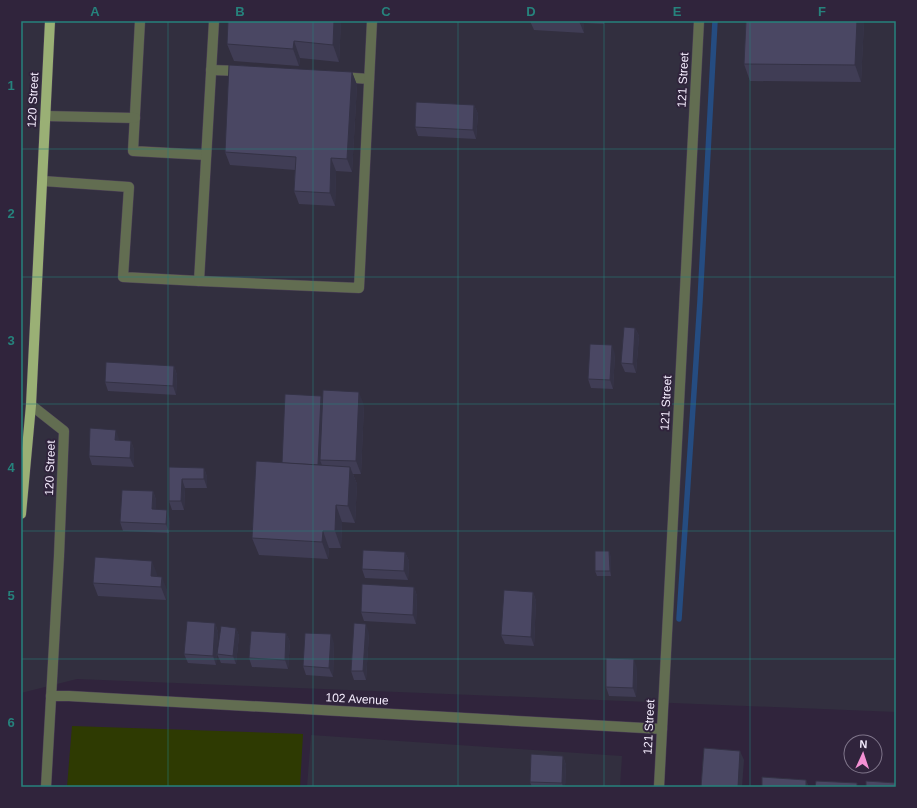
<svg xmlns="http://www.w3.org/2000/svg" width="917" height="808" font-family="Helvetica,sans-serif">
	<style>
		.industrial { fill: #322f3f }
		.green { fill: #2e3a02 }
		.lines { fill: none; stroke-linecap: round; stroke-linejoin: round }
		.stream { stroke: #254c81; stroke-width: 5.5 }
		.minor-casing { stroke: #4c4057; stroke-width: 11 }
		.major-casing { stroke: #4c4057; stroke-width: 11 }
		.minor { stroke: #626d51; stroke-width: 10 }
		.major { stroke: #9ab075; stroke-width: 10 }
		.wall { fill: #403d55 }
		.shaded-wall { fill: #343245 }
		.building { fill: #4a4763; stroke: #343245 }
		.grid { fill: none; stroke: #26827c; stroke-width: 1; stroke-opacity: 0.55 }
		.labels { text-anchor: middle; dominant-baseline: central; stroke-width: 4; stroke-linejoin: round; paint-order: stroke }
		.street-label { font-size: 12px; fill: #f6eeff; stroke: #30243c }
		.neatline { fill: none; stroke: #26827c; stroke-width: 1.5 }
		.grid-label { font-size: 13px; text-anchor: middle; font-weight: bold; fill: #26827c }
	</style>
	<rect width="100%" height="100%" fill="#30243c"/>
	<!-- industrial -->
	<g class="industrial">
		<polygon points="21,21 896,21 896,712 77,679 21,693"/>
		<polygon points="311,735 622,756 620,787 307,787"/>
	</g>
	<!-- green -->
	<polygon class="green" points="72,726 303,734 300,787 67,787"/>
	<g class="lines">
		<!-- stream -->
		<polyline class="stream" points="679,619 700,301 715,21"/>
		<!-- minor casing -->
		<g class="minor-casing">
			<g id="minor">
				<polyline points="140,21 133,151 206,155"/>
				<polyline points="211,70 241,71"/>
				<polyline points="341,77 369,79"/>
				<polyline points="46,116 135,118"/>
				<polyline points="43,181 129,187 123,277 199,281 214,21"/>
				<polyline points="199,281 359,288 372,21"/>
				<polyline points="31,405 64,431 59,556 46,787"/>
				<polyline points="51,696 69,696 662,729"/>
				<polyline points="659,787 699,21"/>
			</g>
		</g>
		<!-- major casing -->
		<g class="major-casing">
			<polyline id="major" points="21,514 31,405 50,21"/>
		</g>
		<!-- minor -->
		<use href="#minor" class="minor"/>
		<!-- major -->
		<use href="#major" class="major"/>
	</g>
	<!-- wall -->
	<g class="wall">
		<polygon points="341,21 339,62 300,58 299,66 234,61 227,44"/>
		<polygon points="530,21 604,21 604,24 584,23 584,33 534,30"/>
		<polygon points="864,22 861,82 750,81 744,64"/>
		<polygon points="352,72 357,85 352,172 336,171 335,206 299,204 294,191 295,170 230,165 225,152"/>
		<polygon points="474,105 478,114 476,139 418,136 415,127"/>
		<polygon points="635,328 639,336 636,373 625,372 621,363"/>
		<polygon points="615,354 613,389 591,388 588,379"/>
		<polygon points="174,366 177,375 176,395 108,391 105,382"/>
		<polygon points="321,396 322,400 364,405 361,474 353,474 357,484 355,523 342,522 341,548 329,548 328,559 259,555 252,538 282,463"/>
		<polygon points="119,439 119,441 131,441 134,450 134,467 92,465 89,456"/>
		<polygon points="169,467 204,468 207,477 207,488 185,488 184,510 172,510 169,501"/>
		<polygon points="153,491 156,500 156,510 170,519 169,533 123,531 120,522"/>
		<polygon points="405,552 409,561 408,580 365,578 362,569"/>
		<polygon points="611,556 611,576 597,576 595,571"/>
		<polygon points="157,574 157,576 167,590 166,600 98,596 93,583"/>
		<polygon points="414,587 417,596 416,624 364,621 361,612"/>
		<polygon points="533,592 536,601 534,646 505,644 501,635"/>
		<polygon points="215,623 218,632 216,665 188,663 184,654"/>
		<polygon points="236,628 239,636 236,664 221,663 217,654"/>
		<polygon points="286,633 290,642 288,669 252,667 249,658"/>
		<polygon points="369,633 366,680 354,680 351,671"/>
		<polygon points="334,643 333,677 306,675 303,666"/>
		<polygon points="637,668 636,697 609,696 606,687"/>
		<polygon points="563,756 566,765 565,787 532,787 530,782"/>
	</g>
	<!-- shaded-wall -->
	<g class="shaded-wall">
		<polygon points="334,21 341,21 339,62 333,45"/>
		<polygon points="579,21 583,21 584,23 584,33"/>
		<polygon points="857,21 864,21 864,22 861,82 855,65"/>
		<polygon points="294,41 300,58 299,66 293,49"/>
		<polygon points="352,72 357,85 352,172 347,159"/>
		<polygon points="474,105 478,114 476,139 473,130"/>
		<polygon points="331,158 336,171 335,206 330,193"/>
		<polygon points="635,328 639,336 636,373 633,364"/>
		<polygon points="612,345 615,354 613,389 610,380"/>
		<polygon points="174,366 177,375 176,395 173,386"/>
		<polygon points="359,392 364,405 361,474 356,461"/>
		<polygon points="321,396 326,409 320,460 323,468 318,465"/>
		<polygon points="116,430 119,439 118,449 115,440"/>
		<polygon points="131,441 134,450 134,467 130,458"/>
		<polygon points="350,467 357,484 355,523 348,506"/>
		<polygon points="204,468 207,477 207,488 204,479"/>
		<polygon points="182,479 185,488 184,510 181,501"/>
		<polygon points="153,491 156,500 156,518 152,509"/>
		<polygon points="336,505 342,522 341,548 335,531"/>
		<polygon points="167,510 170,519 169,533 166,524"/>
		<polygon points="323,531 329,548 328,559 322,542"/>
		<polygon points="609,551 611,556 611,576 610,571"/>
		<polygon points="405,552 409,561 408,580 404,571"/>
		<polygon points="152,561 157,574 156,587 151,576"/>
		<polygon points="162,577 167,590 166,600 161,587"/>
		<polygon points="414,587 417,596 416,624 413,615"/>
		<polygon points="533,592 536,601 534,646 531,637"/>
		<polygon points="215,623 218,632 216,665 213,656"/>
		<polygon points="366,624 369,633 366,680 363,671"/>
		<polygon points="236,628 239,636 236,664 233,656"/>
		<polygon points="286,633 290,642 288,669 285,660"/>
		<polygon points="331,634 334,643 333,677 329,668"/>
		<polygon points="634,659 637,668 636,697 633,688"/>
		<polygon points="740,751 744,760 742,787 738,787"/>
		<polygon points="563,756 566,765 565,787 563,787 562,783"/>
		<polygon points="806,780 809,787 806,787"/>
	</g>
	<!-- building -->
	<g class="building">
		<polygon points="228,21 334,21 333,45 294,41 293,49 227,44"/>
		<polygon points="746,21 857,21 855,65 744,64"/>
		<polygon points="229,65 352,72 347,159 331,158 330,193 294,191 296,157 225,152"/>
		<polygon points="416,102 474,105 473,130 415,127"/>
		<polygon points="624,327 635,328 633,364 621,363"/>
		<polygon points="590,344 612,345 610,380 588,379"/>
		<polygon points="106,362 174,366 173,386 105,382"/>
		<polygon points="323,390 359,392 356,461 320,460"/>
		<polygon points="285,394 321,396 318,465 282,463"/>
		<polygon points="90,428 116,430 115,440 131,441 130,458 89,456"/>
		<polygon points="256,461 350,467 348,506 336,505 335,531 323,531 322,542 252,538"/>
		<polygon points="169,467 204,468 204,479 182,479 181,501 169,501"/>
		<polygon points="122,490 153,491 152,509 167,510 166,524 120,522"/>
		<polygon points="363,550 405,552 404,571 362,569"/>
		<polygon points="595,551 609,551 610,571 595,571"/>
		<polygon points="95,557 152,561 151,576 162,577 161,587 93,583"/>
		<polygon points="362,584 414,587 413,615 361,612"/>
		<polygon points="504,590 533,592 531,637 501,635"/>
		<polygon points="187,621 215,623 213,656 184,654"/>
		<polygon points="354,623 366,624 363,671 351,671"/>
		<polygon points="221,626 236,628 233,656 217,654"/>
		<polygon points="251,631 286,633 285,660 249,658"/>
		<polygon points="305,633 331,634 329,668 303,666"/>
		<polygon points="606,658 634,659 633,688 606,687"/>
		<polygon points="704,748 740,751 738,787 701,787"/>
		<polygon points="531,754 563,756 562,783 530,782"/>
		<polygon points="762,777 806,780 806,787 762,787"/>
		<polygon points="816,781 857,783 857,787 815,787"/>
		<polygon points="866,781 896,783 896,787 866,787"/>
	</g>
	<!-- grid -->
	<path class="grid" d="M168,21V787M313,21V787M458,21V787M604,21V787M750,21V787M21,149H896M21,277H896M21,404H896M21,531H896M21,659H896"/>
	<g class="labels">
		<!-- street labels -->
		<g class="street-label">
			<text transform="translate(683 80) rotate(-87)">121 Street</text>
			<text transform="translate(33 100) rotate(-87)">120 Street</text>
			<text transform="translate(666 403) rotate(-87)">121 Street</text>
			<text transform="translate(50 468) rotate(-88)">120 Street</text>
			<text transform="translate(357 699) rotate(3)">102 Avenue</text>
			<text transform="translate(649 727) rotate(-87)">121 Street</text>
		</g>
	</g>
	<!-- border -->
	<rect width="917" height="808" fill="none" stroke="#30243c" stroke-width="44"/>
	<!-- north arrow -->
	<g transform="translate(863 754) rotate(3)"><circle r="19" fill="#30243c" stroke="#7f758a"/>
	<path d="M0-3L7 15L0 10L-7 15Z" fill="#f491d4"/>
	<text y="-6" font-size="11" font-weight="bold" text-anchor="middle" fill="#f6eeff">N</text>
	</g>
	<rect x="22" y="22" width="873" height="764" class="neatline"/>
	<g class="grid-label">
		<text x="95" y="16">A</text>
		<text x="240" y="16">B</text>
		<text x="386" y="16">C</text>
		<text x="531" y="16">D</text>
		<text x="677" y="16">E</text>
		<text x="822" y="16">F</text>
		<text x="11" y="90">1</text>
		<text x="11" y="218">2</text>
		<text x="11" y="345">3</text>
		<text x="11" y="472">4</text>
		<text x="11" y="600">5</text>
		<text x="11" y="727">6</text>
	</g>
</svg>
